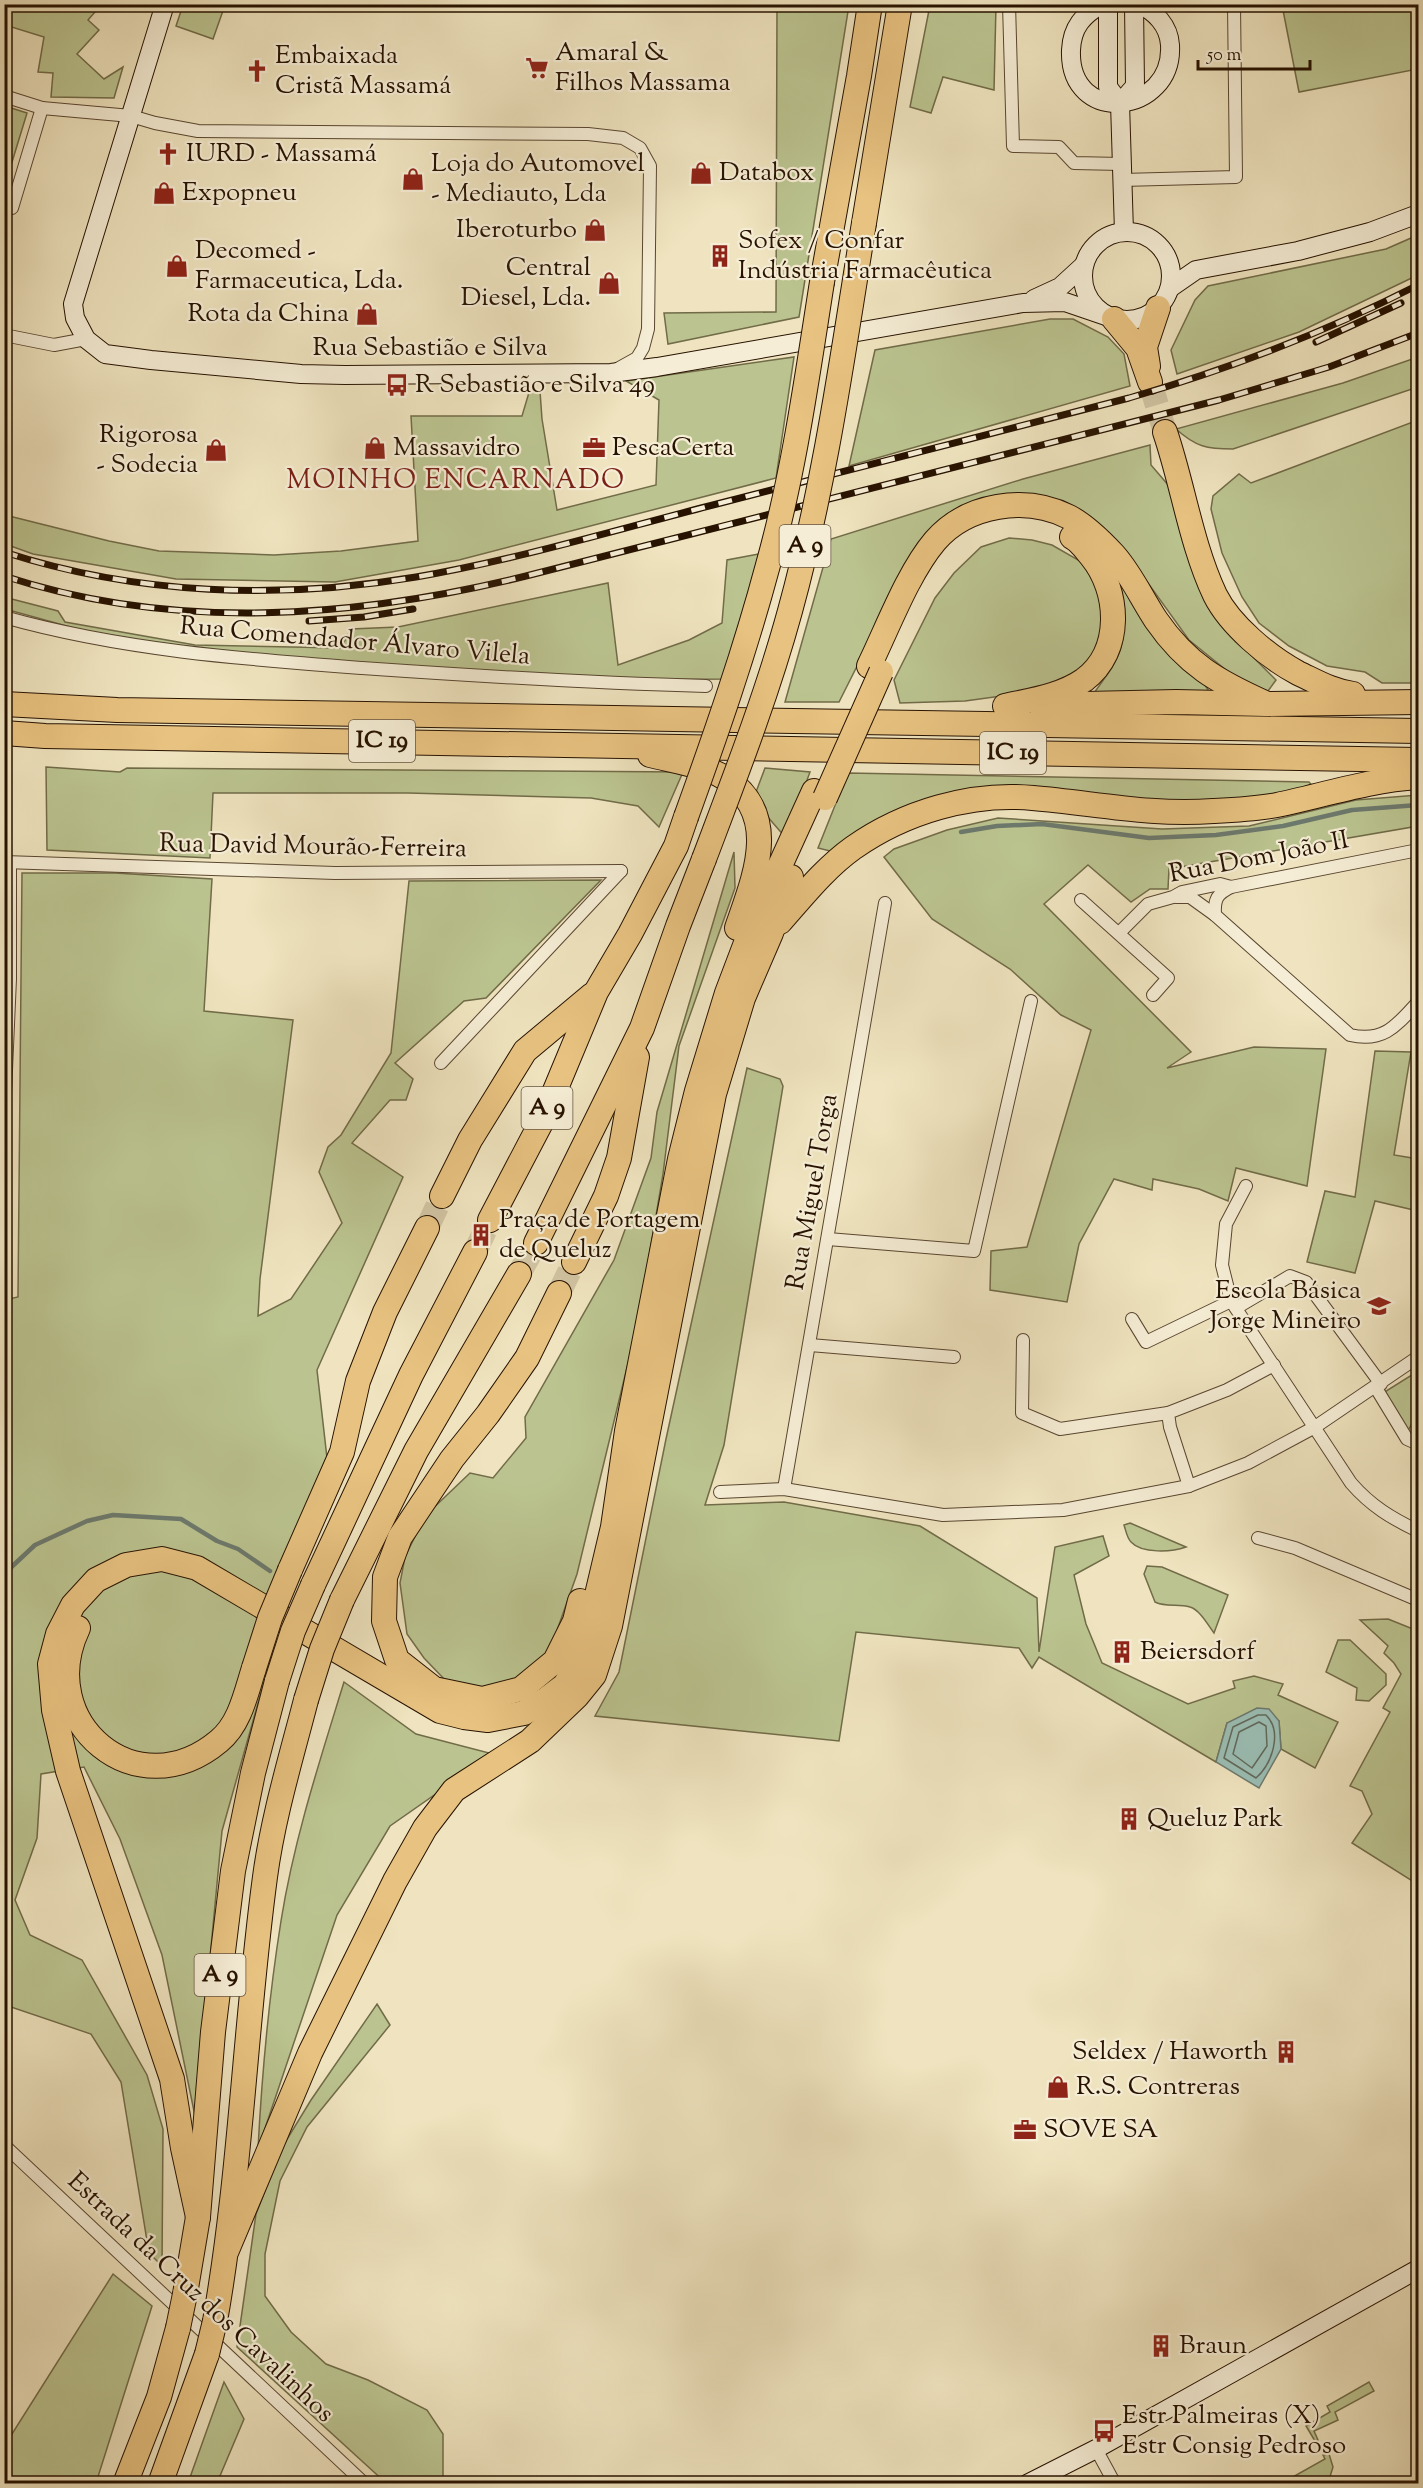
<svg xmlns="http://www.w3.org/2000/svg" width="1423" height="2488" font-family="'Sorts Mill Goudy',serif">
	<style>
		.green { fill: #bbc490; stroke: #716b48; stroke-width: 1.5 }
		.water { fill: #9abeb5; stroke: #6c796d; stroke-width: 1.5 }
		.lines { fill: none; stroke-linecap: round; stroke-linejoin: round }
		.shore { stroke: #60685a; stroke-width: 1.5 }
		.stream { stroke: #6c796d; stroke-width: 4.5 }
		.highway-tunnel { stroke: #d1c4a2; stroke-width: 24; stroke-dasharray: 24 12; stroke-linecap: butt }
		.street-casing { stroke: #594630; stroke-width: 14 }
		.secondary-casing { stroke: #271200; stroke-width: 20 }
		.highway-casing { stroke: #271200; stroke-width: 26 }
		.street { stroke: #f5edd5; stroke-width: 12 }
		.secondary { stroke: #f5edd5; stroke-width: 18 }
		.highway { stroke: #e8c280; stroke-width: 24 }
		.rail-casing { stroke: #271200; stroke-width: 7 }
		.rail { stroke: #f5edd5; stroke-width: 4.5; stroke-dasharray: 14; stroke-linecap: butt }
		.highway-bridge-casing { stroke: #271200; stroke-width: 26; stroke-linecap: butt }
		.highway-bridge { stroke: #e8c280; stroke-width: 24 }
		.labels { text-anchor: middle; dominant-baseline: central; stroke-width: 4.5; stroke-linejoin: round; paint-order: stroke }
		.shield { fill: #f5edd5; stroke: #655440; stroke-width: 1.5 }
		.shield-label { font-size: 24px; font-weight: bold; fill: #271200 }
		.poi-label { font-size: 26px; fill: #271200; stroke: #f5edd5; text-anchor: start }
		.street-label { font-size: 26px; fill: #271200; stroke: #f5edd5 }
		.neighbourhood-label { font-size: 27px; letter-spacing: 1.5px; fill: #7a1f14; stroke: #f5edd5 }
	</style>
	<rect width="100%" height="100%" fill="#efe4bf"/>
	<filter id="stains"><feTurbulence type="fractalNoise" baseFrequency=".00333" numOctaves="4"/><feColorMatrix values="0 0 0 0 .2 0 0 0 0 .09 0 0 0 0 .02 0 0 0 .5 -.17"/></filter>
	<radialGradient id="worn" r=".72"><stop offset=".6" stop-color="#630" stop-opacity="0"/><stop offset="1" stop-color="#630" stop-opacity=".3"/></radialGradient>
	<!-- green -->
	<g class="green">
		<polygon points="4,5 101,5 88,20 99,30 77,54 104,79 123,67 114,98 51,97 53,73 38,72 44,37 5,25"/>
		<polygon points="183,5 225,5 213,39 176,26"/>
		<polygon points="777,5 849,5 799,317 668,344 664,313 776,312"/>
		<polygon points="930,5 996,5 994,90 943,77 931,113 910,107"/>
		<polygon points="1282,5 1418,5 1418,69 1299,92"/>
		<polygon points="5,106 27,113 5,185 4,106"/>
		<polygon points="1418,235 1418,275 1299,332 1177,374 1171,350 1195,300 1208,286 1386,249"/>
		<polygon points="1050,319 1073,319 1108,337 1124,354 1130,386 849,466 875,350"/>
		<polygon points="794,357 776,478 459,560 335,582 176,579 33,554 5,544 5,515 109,541 159,551 274,555 341,551 418,541 411,416 522,416 530,389 540,391 542,419 557,510 656,485 659,400 626,381"/>
		<path d="M1418,357V387L1233,449C1207,449 1196,447 1176,429L1343,383Z"/>
		<polygon points="1418,420 1418,596 1413,598 1418,614 1418,683 1382,683 1365,672 1327,666 1289,646 1259,623 1242,597 1222,553 1211,509 1213,496 1239,474 1251,483"/>
		<polygon points="1150,445 1151,465 1175,493 1232,636 1276,680 1268,691 1241,682 1189,640 1130,558 1031,494 914,553 839,702 785,702 831,539 1023,479"/>
		<polygon points="1009,538 1032,540 1052,545 1080,561 1092,577 1101,595 1106,622 1087,668 1054,689 965,701 900,703 894,680 935,598 954,573 981,547"/>
		<polygon points="764,553 724,679 619,680 352,664 192,649 81,630 5,609 4,597 58,611 65,622 195,645 341,648 351,629 398,627 608,583 618,665 689,640 722,623 727,560"/>
		<path d="M1124,582L1203,682L1212,696L1091,697C1125,651 1129,645 1117,588Z"/>
		<polygon points="46,767 120,772 127,768 683,772 659,827 638,806 591,798 408,793 213,793 210,858 47,850"/>
		<polygon points="765,768 810,772 786,838 753,800"/>
		<polygon points="848,773 1309,782 1316,790 1219,806 983,793 838,853 818,848"/>
		<polygon points="1418,795 1418,826 1169,869 1168,889 1150,889 1131,902 1088,865 1044,904 1191,1052 1167,1068 1254,1047 1326,1049 1307,1186 1236,1168 1228,1201 1199,1189 1153,1179 1152,1190 1114,1179 1079,1244 1067,1302 990,1290 991,1251 1027,1247 1091,1030 1061,1015 1010,969 932,919 884,857 894,849 947,830 998,818 1162,829 1249,826 1356,800"/>
		<polygon points="734,852 735,888 679,1046 663,1174 638,1322 577,1574 550,1650 520,1679 494,1687 465,1687 447,1682 424,1658 407,1634 400,1583 405,1557 425,1516 470,1473 493,1478 526,1438 525,1417 614,1260 651,1158 657,1112"/>
		<polygon points="22,873 115,873 212,879 204,1011 293,1020 260,1279 258,1316 291,1299 342,1223 319,1172 328,1147 341,1135 391,1053 409,881 601,880 486,998 464,1001 395,1063 413,1079 406,1100 390,1100 352,1143 403,1177 317,1370 327,1458 222,1831 195,2116 162,1955 120,1839 84,1767 41,1774 37,1838 15,1900 30,1935 82,1960 147,2075 163,2129 162,2266 149,2253 121,2082 91,2034 5,2005 4,1300 18,1297"/>
		<polygon points="1375,1051 1411,1052 1394,1155 1418,1159 1418,1211 1375,1201 1355,1273 1307,1262 1325,1191 1355,1197"/>
		<polygon points="747,1068 780,1079 783,1086 724,1445 705,1505 784,1502 920,1526 1037,1598 1039,1652 1055,1547 1103,1536 1109,1556 1074,1575 1086,1624 1102,1663 1188,1704 1235,1688 1233,1681 1254,1676 1283,1684 1278,1695 1338,1722 1315,1768 1281,1749 1279,1721 1227,1723 1216,1762 1039,1657 1032,1668 1019,1648 856,1632 839,1741 595,1716 619,1672 666,1439"/>
		<polygon points="1418,1371 1418,1411 1408,1431 1383,1393"/>
		<path d="M1130,1523L1186,1547C1172,1552 1142,1554 1131,1542C1127,1538 1126,1531 1124,1525Z"/>
		<path d="M1147,1566L1162,1567L1228,1595L1214,1633C1208,1625 1200,1610 1190,1607C1178,1603 1167,1608 1155,1602L1144,1574Z"/>
		<polygon points="1388,1619 1418,1631 1417,1884 1352,1843 1372,1814 1362,1791 1350,1786 1390,1712 1383,1708 1401,1674 1394,1663 1384,1653 1388,1646 1360,1620"/>
		<polygon points="1338,1640 1350,1640 1386,1674 1386,1685 1369,1701 1356,1700 1357,1688 1326,1672"/>
		<path d="M344,1682L416,1734L493,1754L390,1826L337,1915L258,2149C262,2072 269,1996 281,1921C294,1839 320,1760 344,1682Z"/>
		<polygon points="377,2004 390,2025 307,2127 280,2181 265,2254 265,2296 291,2332 326,2364 368,2380 427,2410 443,2434 443,2483 386,2483 237,2347 256,2214 281,2149 311,2100"/>
		<polygon points="113,2274 152,2306 96,2483 5,2483 5,2445"/>
		<polygon points="224,2382 244,2419 217,2483 188,2483"/>
		<polygon points="1369,2382 1374,2391 1335,2412 1338,2420 1314,2431 1318,2440 1315,2441 1306,2426 1330,2412 1327,2406"/>
		<polygon points="1329,2454 1333,2467 1328,2483 1282,2483 1325,2459 1323,2455"/>
	</g>
	<!-- water -->
	<polygon class="water" points="1257,1708 1269,1709 1279,1721 1281,1749 1259,1788 1216,1762 1227,1723"/>
	<g class="lines">
		<!-- shore -->
		<g class="shore">
			<path d="M1258,1715H1266C1283,1732 1272,1764 1256,1778L1224,1758L1233,1727Z"/>
			<polygon points="1259,1722 1266,1726 1267,1746 1252,1768 1233,1754 1239,1732"/>
		</g>
		<!-- stream -->
		<g class="stream">
			<polyline points="961,832 997,826 1042,824 1149,838 1216,835 1283,826 1352,810 1418,805"/>
			<polyline points="4,1574 35,1545 87,1521 113,1515 181,1519 217,1541 238,1549 270,1571"/>
		</g>
		<!-- highway-tunnel -->
		<g class="highway-tunnel">
			<polyline points="1150,382 1165,432"/>
			<polyline points="427,1228 442,1196"/>
			<polyline points="475,1252 490,1220"/>
			<polyline points="519,1274 536,1243"/>
			<polyline points="559,1293 574,1262"/>
		</g>
		<!-- street casing -->
		<g class="street-casing">
			<g id="street">
				<polyline points="1009,4 1013,146 1059,147 1074,163 1121,164"/>
				<polyline points="4,96 42,108 12,208 4,206"/>
				<polyline points="42,108 131,116 155,123 198,131 588,134 623,138 640,148 650,166 648,329 643,348 637,358 619,368"/>
				<polyline points="1122,180 1236,177 1234,4"/>
				<polyline points="4,335 54,345 86,339"/>
				<path d="M4,617C121,650 242,659 362,668C477,676 591,683 706,686"/>
				<polyline points="4,862 335,873 621,871"/>
				<path d="M1176,897H1190L1215,915L1350,1035C1384,1043 1397,1025 1418,1002"/>
				<polyline points="1081,900 1168,978 1153,995"/>
				<path d="M1215,915C1214,899 1217,894 1231,887"/>
				<polyline points="1119,933 1148,904 1173,897 1182,892 1220,884 1231,887 1418,850"/>
				<polyline points="441,1063 621,871"/>
				<polyline points="4,1115 10,979 10,863"/>
				<path d="M1246,1186L1226,1224L1222,1265L1231,1301L1351,1483C1371,1506 1391,1518 1418,1531"/>
				<polyline points="828,1239 974,1251 1031,1001"/>
				<polyline points="1236,1308 1290,1276 1306,1282 1381,1384"/>
				<polyline points="1132,1319 1146,1342 1231,1301"/>
				<polyline points="1023,1340 1022,1413 1060,1429 1168,1413"/>
				<polyline points="810,1345 954,1357"/>
				<polyline points="1376,1388 1407,1439 1418,1444"/>
				<polyline points="1189,1486 1170,1427 1168,1413 1227,1390 1274,1365"/>
				<polyline points="784,1489 885,903"/>
				<polyline points="720,1492 784,1489 943,1515 1063,1510 1189,1486 1248,1463 1315,1427 1418,1357"/>
				<polyline points="1258,1538 1295,1548 1418,1600"/>
				<polyline points="4,2145 365,2484"/>
				<polyline points="1096,2449 1115,2484"/>
			</g>
		</g>
		<!-- secondary casing -->
		<g class="secondary-casing">
			<g id="secondary">
				<polyline points="165,4 73,304 75,318 86,339 105,354 151,360 301,374 345,375 611,373 657,367 1023,303 1065,302 1106,316"/>
				<path d="M1102,4C1083,15 1072,27 1071,50C1068,127 1174,115 1170,45C1169,26 1155,11 1138,4"/>
				<polyline points="1108,4 1108,87 1120,103 1124,232"/>
				<polyline points="1120,103 1135,86 1134,4"/>
				<circle cx="1127" cy="276" r="44"/>
				<polyline points="1170,288 1196,270 1298,251 1370,232 1418,214"/>
				<polyline points="1034,299 1060,287 1084,265"/>
				<polyline points="1027,2484 1096,2449 1418,2269"/>
			</g>
		</g>
		<!-- highway casing -->
		<g class="highway-casing">
			<g id="highway">
				<polyline points="864,223 900,4"/>
				<polyline points="822,282 859,76 870,4"/>
				<polyline points="1114,319 1138,348 1150,382"/>
				<polyline points="1148,366 1145,347 1158,308"/>
				<path d="M1165,432C1183,485 1191,544 1215,595C1230,625 1268,657 1298,673C1317,682 1332,691 1353,694"/>
				<path d="M869,666C888,627 908,573 935,541C967,504 1026,495 1069,517C1086,526 1101,541 1114,555C1131,574 1142,599 1156,620C1187,665 1218,682 1267,704"/>
				<polyline points="4,704 117,710 1418,731"/>
				<polyline points="1040,705 1176,702 1267,704 1418,702"/>
				<path d="M1005,706C1032,700 1061,696 1084,680C1123,651 1120,591 1091,556C1085,549 1080,541 1072,537"/>
				<polyline points="4,733 45,736 1418,760"/>
				<path d="M650,755C674,761 704,765 725,778C782,815 754,878 737,928"/>
				<path d="M780,922C803,896 825,868 853,848C904,812 971,792 1033,798C1093,803 1153,816 1213,811C1234,810 1256,809 1277,805C1324,795 1370,780 1418,777"/>
				<polyline points="442,1196 470,1140 525,1051 592,995"/>
				<polyline points="490,1220 544,1117 596,992 630,934 676,846 686,817"/>
				<polyline points="536,1243 642,1028 678,926 704,859"/>
				<polyline points="574,1262 606,1196 619,1158 637,1057"/>
				<polyline points="559,1293 527,1358 488,1414 452,1459 400,1537 385,1577 384,1621 397,1660 434,1689 482,1699 521,1689 555,1661 575,1621 580,1601"/>
				<polyline points="290,1570 342,1452 358,1381 385,1312 427,1228"/>
				<polyline points="313,1585 411,1375 475,1252"/>
				<polyline points="342,1600 416,1451 519,1274"/>
				<path d="M78,1628C33,1723 137,1810 219,1741C240,1724 246,1693 254,1668"/>
				<polyline points="198,2217 183,2148 172,2079 68,1771 54,1710 50,1664 58,1634 73,1605 96,1580 126,1565 162,1559 197,1568 440,1711 464,1717 488,1720 524,1713 545,1700 565,1685 583,1654 613,1527 627,1431 680,1159 697,1091 727,993 752,927 814,791"/>
				<polyline points="227,2250 310,2053 395,1881 425,1828 454,1790 530,1741 577,1696 594,1675 610,1626 714,1094 743,998 771,933 791,877"/>
				<polyline points="185,2294 198,2217 213,2032 233,1871 253,1773 277,1681"/>
				<path d="M215,2321C241,2174 245,2025 265,1877C273,1817 291,1758 306,1700"/>
				<polyline points="125,2484 159,2397 178,2328"/>
				<polyline points="160,2484 207,2354"/>
			</g>
		</g>
		<!-- street -->
		<use href="#street" class="street"/>
		<!-- secondary -->
		<use href="#secondary" class="secondary"/>
		<!-- highway -->
		<use href="#highway" class="highway"/>
		<!-- rail casing -->
		<g class="rail-casing">
			<g id="rail">
				<polyline points="1316,342 1401,303"/>
				<path d="M4,552C137,595 279,600 416,577C515,560 612,531 709,506C849,470 989,434 1129,398C1229,369 1326,332 1418,285"/>
				<path d="M4,576C175,632 355,618 526,576L1219,400L1329,367L1418,333"/>
				<polyline points="309,621 364,617 413,609"/>
			</g>
		</g>
		<!-- rail -->
		<use href="#rail" class="rail"/>
		<!-- highway-bridge casing -->
		<g class="highway-bridge-casing">
			<g id="highway-bridge">
				<polyline points="825,798 881,672"/>
				<path d="M686,817C716,734 745,651 768,565C794,473 807,377 822,282"/>
				<path d="M704,859C735,777 767,695 790,611C825,484 843,353 864,223"/>
				<polyline points="254,1668 270,1618 290,1570"/>
				<polyline points="277,1681 293,1631 313,1585"/>
				<polyline points="306,1700 322,1649 342,1600"/>
				<polyline points="178,2328 185,2294"/>
				<polyline points="207,2354 215,2321"/>
			</g>
		</g>
		<!-- highway-bridge -->
		<use href="#highway-bridge" class="highway-bridge"/>
	</g>
	<!-- icons -->
	<defs>
		<g id="supermarket-bare" transform="scale(1.8)"><path d="M-6-5.5h2.5l.6 2H6L4.5 2H-2.5L-4.4-4H-6ZM-1.5 3.2a1.3 1.3 0 1 0 .1 0ZM3 3.2a1.3 1.3 0 1 0 .1 0Z" fill="#8f2418" stroke="#f5edd5" stroke-width="2.5" paint-order="stroke"/></g>
		<g id="church-bare" transform="scale(1.8)"><path d="M-1.2-6h2.4v3.5h3.3v2.4h-3.3V6h-2.4V-.1h-3.3v-2.4h3.3Z" fill="#8f2418" stroke="#f5edd5" stroke-width="2.5" paint-order="stroke"/></g>
		<g id="shop-bare" transform="scale(1.8)"><path d="M-5-2.5h2.3a2.7 3.5 0 0 1 5.4 0H5L5.5 6h-11ZM-1.5-2.5h3a1.5 2.3 0 0 0-3 0Z" fill="#8f2418" stroke="#f5edd5" stroke-width="2.5" paint-order="stroke"/></g>
		<g id="building-bare" transform="scale(1.8)"><path d="M-4-6H4V6H1V3H-1V6H-4ZM-2.5-4.3h1.7v1.8h-1.7ZM.8-4.3h1.7v1.8H.8ZM-2.5-1h1.7V.8h-1.7ZM.8-1h1.7V.8H.8Z" fill="#8f2418" stroke="#f5edd5" stroke-width="2.5" paint-order="stroke"/></g>
		<g id="bus-bare" transform="scale(1.8)"><path d="M-5-6H5V4H4V6H2V4H-2V6H-4V4H-5ZM-3.5-4V0h7V-4ZM-3.5 1.2v1.5H-2V1.2ZM2 1.2v1.5H3.5V1.2Z" fill="#8f2418" stroke="#f5edd5" stroke-width="2.5" paint-order="stroke"/></g>
		<g id="office-bare" transform="scale(1.8)"><path d="M-6-3h4V-5.5h4V-3h4V5H-6ZM-1-4.5V-3h2v-1.5ZM-6 0V1H6V0Z" fill="#8f2418" stroke="#f5edd5" stroke-width="2.5" paint-order="stroke"/></g>
		<g id="school-bare" transform="scale(1.8)"><path d="M0-5L7-2L0 1L-7-2ZM-4 1L0 2.5L4 1V4Q0 6-4 4Z" fill="#8f2418" stroke="#f5edd5" stroke-width="2.5" paint-order="stroke"/></g>
	</defs>
	<g fill-rule="evenodd">
		<use href="#supermarket-bare" x="537" y="68"/>
		<use href="#church-bare" x="257" y="71"/>
		<use href="#church-bare" x="168" y="154"/>
		<use href="#shop-bare" x="701" y="173"/>
		<use href="#shop-bare" x="413" y="179"/>
		<use href="#shop-bare" x="164" y="193"/>
		<use href="#shop-bare" x="595" y="230"/>
		<use href="#building-bare" x="720" y="256"/>
		<use href="#shop-bare" x="177" y="266"/>
		<use href="#shop-bare" x="609" y="283"/>
		<use href="#shop-bare" x="367" y="314"/>
		<use href="#bus-bare" x="397" y="385"/>
		<use href="#shop-bare" x="375" y="448"/>
		<use href="#office-bare" x="594" y="448"/>
		<use href="#shop-bare" x="216" y="450"/>
		<use href="#building-bare" x="481" y="1235"/>
		<use href="#school-bare" x="1379" y="1306"/>
		<use href="#building-bare" x="1122" y="1652"/>
		<use href="#building-bare" x="1129" y="1819"/>
		<use href="#building-bare" x="1286" y="2052"/>
		<use href="#shop-bare" x="1058" y="2087"/>
		<use href="#office-bare" x="1025" y="2130"/>
		<use href="#building-bare" x="1161" y="2346"/>
		<use href="#bus-bare" x="1104" y="2431"/>
	</g>
	<g class="labels">
		<!-- shield labels -->
		<g class="shield">
			<rect x="779.5" y="525" width="51" height="42" rx="4.5"/>
			<rect x="349" y="720" width="66" height="42" rx="4.5"/>
			<rect x="980" y="732" width="66" height="42" rx="4.5"/>
			<rect x="521.5" y="1087" width="51" height="42" rx="4.5"/>
			<rect x="194.5" y="1954" width="51" height="42" rx="4.5"/>
		</g>
		<g class="shield-label">
			<text x="805" y="546">A 9</text>
			<text x="382" y="741">IC 19</text>
			<text x="1013" y="753">IC 19</text>
			<text x="547" y="1108">A 9</text>
			<text x="220" y="1975">A 9</text>
		</g>
		<!-- poi labels -->
		<g class="poi-label">
			<text x="555" y="53">Amaral &amp;<tspan x="555" dy="30">Filhos Massama</tspan></text>
			<text x="275" y="56">Embaixada<tspan x="275" dy="30">Cristã Massamá</tspan></text>
			<text x="186" y="154">IURD - Massamá</text>
			<text x="431" y="164">Loja do Automovel<tspan x="431" dy="30">- Mediauto, Lda</tspan></text>
			<text x="719" y="173">Databox</text>
			<text x="182" y="193">Expopneu</text>
			<text x="577" y="230" text-anchor="end">Iberoturbo</text>
			<text x="738" y="241">Sofex / Confar<tspan x="738" dy="30">Indústria Farmacêutica</tspan></text>
			<text x="195" y="251">Decomed -<tspan x="195" dy="30">Farmaceutica, Lda.</tspan></text>
			<text x="591" y="268" text-anchor="end">Central<tspan x="591" dy="30">Diesel, Lda.</tspan></text>
			<text x="349" y="314" text-anchor="end">Rota da China</text>
			<text x="415" y="385">R Sebastião e Silva 49</text>
			<text x="198" y="435" text-anchor="end">Rigorosa<tspan x="198" dy="30">- Sodecia</tspan></text>
			<text x="393" y="448">Massavidro</text>
			<text x="612" y="448">PescaCerta</text>
			<text x="499" y="1220">Praça de Portagem<tspan x="499" dy="30">de Queluz</tspan></text>
			<text x="1361" y="1291" text-anchor="end">Escola Básica<tspan x="1361" dy="30">Jorge Mineiro</tspan></text>
			<text x="1140" y="1652">Beiersdorf</text>
			<text x="1147" y="1819">Queluz Park</text>
			<text x="1268" y="2052" text-anchor="end">Seldex / Haworth</text>
			<text x="1076" y="2087">R.S. Contreras</text>
			<text x="1043" y="2130">SOVE SA</text>
			<text x="1179" y="2346">Braun</text>
			<text x="1122" y="2416">Estr Palmeiras (X)<tspan x="1122" dy="30">Estr Consig Pedroso</tspan></text>
		</g>
		<!-- street labels -->
		<g class="street-label">
			<text x="430" y="348">Rua Sebastião e Silva</text>
			<text transform="translate(355 642) rotate(5)">Rua Comendador Álvaro Vilela</text>
			<text transform="translate(313 847) rotate(1)">Rua David Mourão-Ferreira</text>
			<text transform="translate(1259 858) rotate(-11)">Rua Dom João II</text>
			<text transform="translate(813 1192) rotate(-80)">Rua Miguel Torga</text>
			<text transform="translate(200 2298) rotate(43)">Estrada da Cruz dos Cavalinhos</text>
		</g>
		<!-- neighbourhood labels -->
		<g class="neighbourhood-label">
			<text x="456" y="481">MOINHO ENCARNADO</text>
		</g>
	</g>
	<!-- margin -->
	<rect width="1423" height="2488" fill="none" stroke="#efe4bf" stroke-width="24"/>
	<rect x="6" y="6" width="1411" height="2476" fill="none" stroke="#271200" stroke-width="3"/>
	<rect x="12" y="12" width="1399" height="2464" fill="none" stroke="#271200" stroke-width="1.5"/>
	<!-- scale -->
	<path d="M1198 60v9h112v-9" fill="none" stroke="#271200" stroke-width="3"/>
	<text x="1207" y="60" font-size="18" fill="#271200" stroke="#f5edd5" stroke-width="4.5" paint-order="stroke">50 m</text>
	<rect width="100%" height="100%" filter="url(#stains)"/>
	<rect width="100%" height="100%" fill="url(#worn)"/>
</svg>
